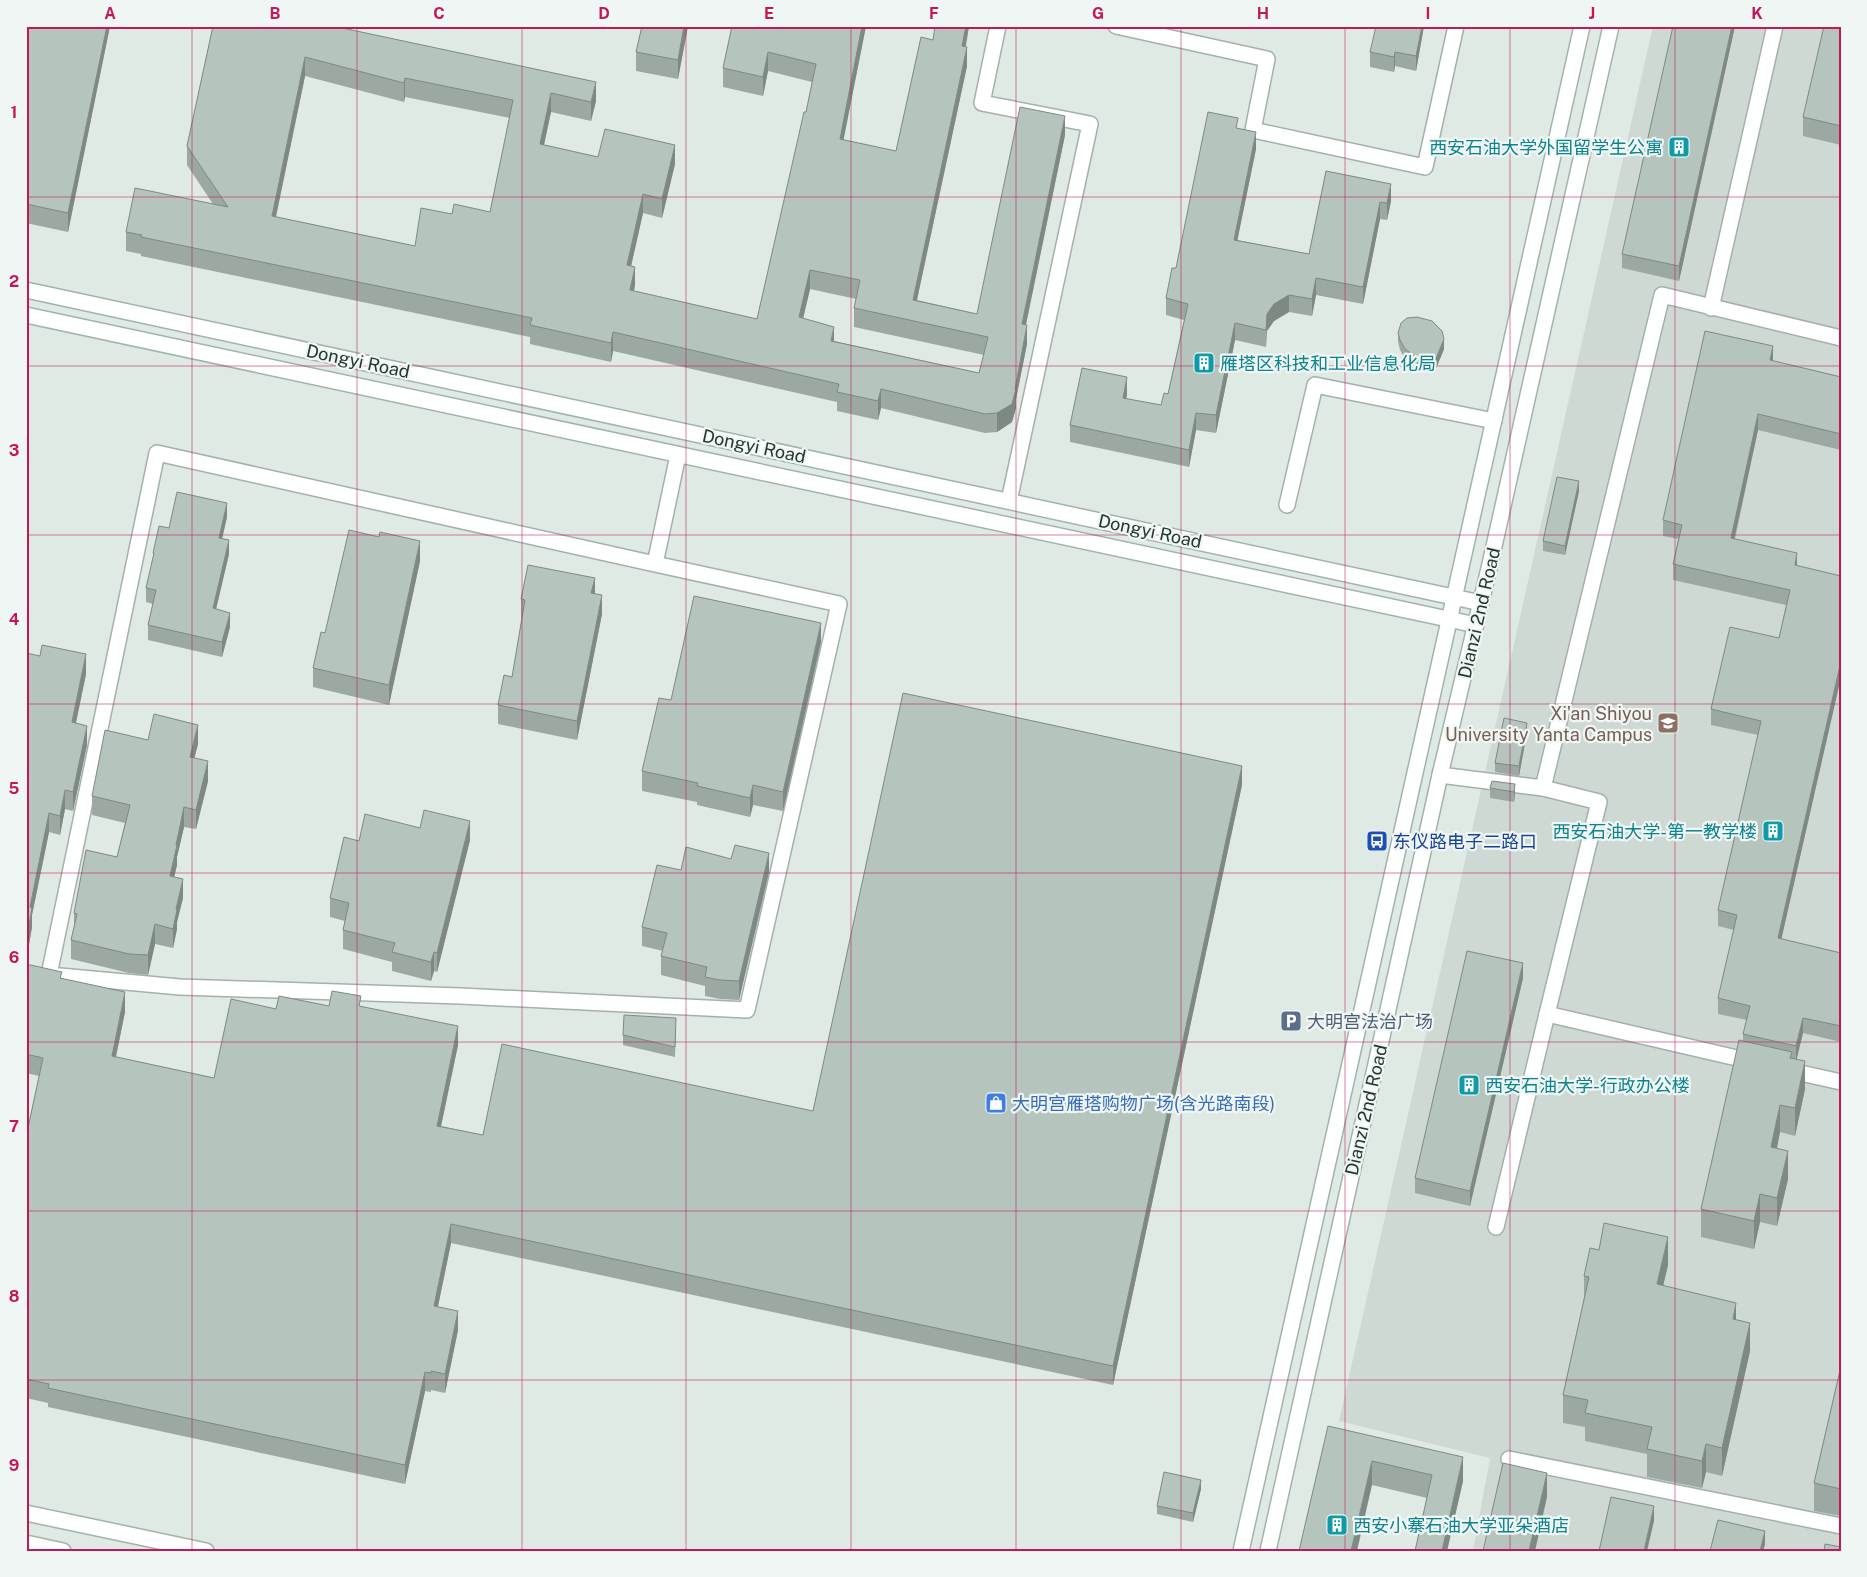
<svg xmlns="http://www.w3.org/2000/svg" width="1867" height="1577" font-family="'Public Sans','Noto Sans SC',sans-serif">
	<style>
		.built { fill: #ced9d3 }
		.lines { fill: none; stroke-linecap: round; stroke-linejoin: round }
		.street-casing { stroke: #a3b1ab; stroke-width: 18 }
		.secondary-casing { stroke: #a0b4ab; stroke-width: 18 }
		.street { stroke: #fff; stroke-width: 15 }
		.secondary { stroke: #fff; stroke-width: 15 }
		.wall { fill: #9ca9a3; fill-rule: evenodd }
		.shaded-wall { fill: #7f8984 }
		.building { fill: #b5c4bd; stroke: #7f8984; fill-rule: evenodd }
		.grid { fill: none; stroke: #c2185b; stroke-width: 1; stroke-opacity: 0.55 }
		.labels { text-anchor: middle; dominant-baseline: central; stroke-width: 4.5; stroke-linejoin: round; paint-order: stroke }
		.culture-label { font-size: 18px; fill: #0d838f; stroke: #f0f6f3; text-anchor: start }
		.street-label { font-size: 18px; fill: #223831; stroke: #f0f6f3 }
		.education-label { font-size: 18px; fill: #785e54; stroke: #f0f6f3; text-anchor: end }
		.transit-label { font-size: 18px; fill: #164399; stroke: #f0f6f3; text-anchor: start }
		.service-label { font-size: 18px; fill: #4e5e75; stroke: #f0f6f3; text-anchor: start }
		.shop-label { font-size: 18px; fill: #366cbe; stroke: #f0f6f3; text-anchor: start }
		.neatline { fill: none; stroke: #c2185b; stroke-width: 2 }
		.grid-label { font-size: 16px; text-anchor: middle; font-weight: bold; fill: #c2185b }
	</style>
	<rect width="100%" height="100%" fill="#e0eae4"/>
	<!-- built -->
	<polygon class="built" points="1653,26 1841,26 1841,1551 1473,1551 1490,1458 1339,1421"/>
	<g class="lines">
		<!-- street casing -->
		<g class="street-casing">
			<g id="street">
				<polyline points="998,26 982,103 1090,124 1009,501"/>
				<polyline points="1116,26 1267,59 1253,130 1425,167 1456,26"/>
				<polyline points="1711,308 1775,26"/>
				<polyline points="1287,505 1315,385 1494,421"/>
				<polyline points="655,564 157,453 49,975 180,987 461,996 747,1010 839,604 655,564 678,455"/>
				<polyline points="1440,775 1543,788 1599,802 1547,1014 1754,1062"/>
				<polyline points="1543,788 1662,295 1841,338"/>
				<polyline points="1787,1070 1841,1082"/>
				<polyline points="1496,1227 1547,1014"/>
				<polyline points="1509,1459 1841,1526"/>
			</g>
		</g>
		<!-- secondary casing -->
		<g class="secondary-casing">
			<g id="secondary">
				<polyline points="26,290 1481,603"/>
				<polyline points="26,315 1476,625"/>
				<polyline points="26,1513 206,1551"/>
				<polyline points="26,1543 63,1551"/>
				<polyline points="1241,1551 1582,26"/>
				<polyline points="1268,1551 1440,775 1490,564 1611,26"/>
			</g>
		</g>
		<!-- street -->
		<use href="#street" class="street"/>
		<!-- secondary -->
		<use href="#secondary" class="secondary"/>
	</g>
	<!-- wall -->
	<g class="wall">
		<polygon points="26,26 110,26 68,232 26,223"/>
		<path d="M213,26L596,101L591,121L551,112L544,145L598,157L675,164L662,218L643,213L631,266L635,285L634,291L757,319L806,112L812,82L768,71L763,96L723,87V68L732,26H866L843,140L896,151L933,40L969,26L966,47L967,66L917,300L977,314L1065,135L1026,325L1027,344L1016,399V408L1012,422L997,432L985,433L881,408L878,420L837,411V402L613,351L611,362L530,344V337L141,256V254L126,251V232L213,204L187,165V146ZM305,76L404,102L405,97L510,118L490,212L452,214L415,246L276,217ZM810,289L856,299L854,308V327L984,355L979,373L834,341L803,318Z"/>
		<polygon points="642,26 688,26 678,79 636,71 636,52"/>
		<polygon points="1424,26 1416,71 1395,66 1394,72 1370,67 1370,52"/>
		<polygon points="1735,26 1679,281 1622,268 1622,254"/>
		<polygon points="1841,26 1841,145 1803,136 1803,117"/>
		<polygon points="1238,128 1256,149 1237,240 1309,254 1326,171 1391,201 1387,220 1380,219 1363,304 1316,295 1312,316 1289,312 1274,321 1267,331 1266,347 1235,340 1216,433 1196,430 1189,467 1070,442 1070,425 1127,395 1126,399 1161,405 1168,394 1184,320 1166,315 1166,298 1176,268"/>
		<polygon points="1398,333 1444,349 1435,371 1416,367 1405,359 1400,350 1398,342"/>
		<polygon points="1773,361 1841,377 1841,450 1758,430 1735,539 1797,566 1841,576 1841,677 1781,939 1841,953 1841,1042 1803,1033 1796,1059 1805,1089 1795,1136 1780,1132 1777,1149 1788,1179 1777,1226 1760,1222 1754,1249 1701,1237 1701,1209 1743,1041 1743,1034 1747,1020 1718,1014 1718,998 1734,930 1718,926 1718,910 1758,735 1711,725 1711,709 1779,638 1786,605 1673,580 1673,564 1678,539 1663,536 1663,520"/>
		<polygon points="1579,491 1565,555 1543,551 1543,541"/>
		<polygon points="227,517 222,538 229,554 216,609 230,627 222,657 148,640 148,625 153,604 146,602 146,588 153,561 153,553 169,528"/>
		<polygon points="379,537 420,561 389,705 313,687 313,668 325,633"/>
		<polygon points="595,593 602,614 577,740 498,724 498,705 512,677 522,618 521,618 521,599"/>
		<polygon points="821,642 783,811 753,805 750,817 697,805 697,802 642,791 642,771 671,700"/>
		<polygon points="40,656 86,674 76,723 87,745 73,811 65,809 60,835 49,832 32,915 32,927 26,962"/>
		<polygon points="1527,732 1519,776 1495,772 1495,763"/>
		<polygon points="148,740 198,744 194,758 208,781 196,829 184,827 177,857 177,865 174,877 183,898 177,922 177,929 173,948 155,944 148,975 129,973 71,959 71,940 74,928 74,913 117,857 125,823 92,815 92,796"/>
		<polygon points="1515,784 1515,794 1514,802 1490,798 1490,788"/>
		<polygon points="1242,785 1113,1385 451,1243 438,1307 458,1330 445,1393 431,1390 431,1392 425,1391 405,1484 48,1407 48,1403 26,1398 26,1137 39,1076 26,1073 26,964 62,978 125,1012 116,1057 214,1078 276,1009 329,1006 361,1006 458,1045 441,1126 483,1135 813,1111"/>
		<polygon points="470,840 437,972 434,971 431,981 392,971 392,962 343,949 343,930 345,921 330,917 330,898 359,841"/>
		<polygon points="681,870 769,872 739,1000 720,999 705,996 705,986 661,975 661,956 663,951 642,946 642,927"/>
		<polygon points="1523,978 1470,1206 1415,1193 1415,1178"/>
		<polygon points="676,1027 675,1057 623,1045 623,1035"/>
		<polygon points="1668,1265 1663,1285 1736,1320 1750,1351 1722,1476 1706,1472 1702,1488 1647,1477 1647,1454 1585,1441 1585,1427 1563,1423 1563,1395 1584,1298 1584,1276"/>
		<polygon points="1841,1366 1841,1516 1814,1511 1814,1483"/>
		<polygon points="1328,1426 1463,1481 1447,1551 1415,1551 1427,1498 1372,1485"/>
		<polygon points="1201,1489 1193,1522 1157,1514 1157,1506"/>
	</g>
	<!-- shaded-wall -->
	<g class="shaded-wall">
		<polygon points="107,26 110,26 68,232 68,213"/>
		<polygon points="684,26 688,26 678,79 678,60"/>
		<polygon points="862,26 866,26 840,158 840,139"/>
		<polygon points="966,26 969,26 962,65 962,46"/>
		<polygon points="1422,26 1424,26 1416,71 1416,56"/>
		<polygon points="1732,26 1735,26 1679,281 1679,266"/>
		<polygon points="967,47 967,66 913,318 913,300"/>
		<polygon points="768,52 768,71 763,96 763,77"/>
		<polygon points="1395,52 1395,66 1394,72 1394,57"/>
		<polygon points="305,57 305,76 272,235 272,216"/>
		<polygon points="405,78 405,97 404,102 404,83"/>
		<polygon points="596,82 596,101 591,121 591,102"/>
		<polygon points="551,93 551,112 540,163 540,144"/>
		<polygon points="1065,116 1065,135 1022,343 1022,324"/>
		<polygon points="1256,132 1256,149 1234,257 1234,240"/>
		<polygon points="675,145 675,164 662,218 662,199"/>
		<polygon points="1391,184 1391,201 1387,220 1387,203"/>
		<polygon points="643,194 643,213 627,284 627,265"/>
		<polygon points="1380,202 1380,219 1363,304 1363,287"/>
		<polygon points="635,267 635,285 630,309 630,290"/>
		<polygon points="810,270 810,289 799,336 799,317"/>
		<polygon points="1316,278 1316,295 1312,316 1312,299"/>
		<polygon points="1289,295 1289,312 1274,321 1267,331 1266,347 1267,314 1274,304"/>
		<polygon points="1235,323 1235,340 1216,433 1216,415"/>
		<polygon points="1027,325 1027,344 1016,399 1016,408 1012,422 997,432 997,413 1015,389"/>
		<polygon points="834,327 834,346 831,341"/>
		<polygon points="613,332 613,351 611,362 611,343"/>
		<polygon points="1444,339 1444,349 1435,371 1435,361"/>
		<polygon points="1773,346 1773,362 1770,360"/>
		<polygon points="1127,377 1127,395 1123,415 1123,398"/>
		<polygon points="881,389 881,408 878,420 878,401"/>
		<polygon points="1196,413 1196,430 1189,467 1189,450"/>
		<polygon points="1758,414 1758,430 1731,553 1731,538"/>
		<polygon points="1579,481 1579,491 1565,555 1565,546"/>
		<polygon points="227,503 227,517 219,552 219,538"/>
		<polygon points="229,540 229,554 213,622 213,608"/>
		<polygon points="420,541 420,561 389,705 389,685"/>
		<polygon points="1797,553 1797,568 1795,565"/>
		<polygon points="595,578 595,597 591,593"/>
		<polygon points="602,595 602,614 577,740 577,721"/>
		<polygon points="230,613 230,627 222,657 222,642"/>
		<polygon points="821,623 821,642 783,811 783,792"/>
		<polygon points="86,654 86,674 72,741 72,722"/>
		<polygon points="1841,661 1841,677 1778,954 1778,938"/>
		<polygon points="1527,723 1527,732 1519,776 1519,766"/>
		<polygon points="198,725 198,744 190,776 190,757"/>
		<polygon points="87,726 87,745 73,811 73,792"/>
		<polygon points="208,761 208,781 196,829 196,810"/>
		<polygon points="1242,766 1242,785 1113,1385 1113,1366"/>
		<polygon points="1515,784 1515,794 1514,802 1514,792"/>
		<polygon points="753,785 753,805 750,817 750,798"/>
		<polygon points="65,790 65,809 60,835 60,816"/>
		<polygon points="184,807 184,827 177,857 177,865 170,895 170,876 176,845"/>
		<polygon points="49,813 49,832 32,915 32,927 26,962 26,943 30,907"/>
		<polygon points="470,821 470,840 437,972 437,953"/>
		<polygon points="769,853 769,872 739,1000 739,981"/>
		<polygon points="183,879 183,898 177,922 177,929 173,948 173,929 176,909"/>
		<polygon points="155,924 155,944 148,975 148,955"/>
		<polygon points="434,952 434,971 431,981 431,962"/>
		<polygon points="1523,963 1523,978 1470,1206 1470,1191"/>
		<polygon points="125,992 125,1012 112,1075 112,1056"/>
		<polygon points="1803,1018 1803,1033 1796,1062 1796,1046"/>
		<polygon points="458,1026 458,1045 437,1145 437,1126"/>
		<polygon points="1805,1061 1805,1089 1795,1136 1795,1108"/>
		<polygon points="1780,1105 1780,1132 1771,1175 1771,1147"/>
		<polygon points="1788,1151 1788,1179 1777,1226 1777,1198"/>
		<polygon points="1760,1194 1760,1222 1754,1249 1754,1221"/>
		<polygon points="451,1224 451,1243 434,1325 434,1306"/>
		<polygon points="1668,1237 1668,1265 1657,1312 1657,1284"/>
		<polygon points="1736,1303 1736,1331 1733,1319"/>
		<polygon points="458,1311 458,1330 445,1393 445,1374"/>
		<polygon points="1750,1323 1750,1351 1722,1476 1722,1448"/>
		<polygon points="425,1372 425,1391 405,1484 405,1465"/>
		<polygon points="1706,1444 1706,1472 1702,1488 1702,1461"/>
		<polygon points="1463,1457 1463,1481 1447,1551 1442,1551"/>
		<polygon points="1372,1461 1372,1485 1357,1551 1351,1551"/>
		<polygon points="1547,1473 1547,1497 1535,1551 1529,1551"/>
		<polygon points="1201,1480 1201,1489 1193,1522 1193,1513"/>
		<polygon points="1654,1506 1654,1521 1647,1551 1644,1551"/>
		<polygon points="1765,1531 1765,1545 1763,1551 1760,1551"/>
	</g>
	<!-- building -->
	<g class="building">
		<polygon points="26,26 107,26 68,213 26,204"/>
		<path d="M213,26H333L596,82L591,102L551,93L540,144L598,157L605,129L675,145L662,199L643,194L627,265L635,267L630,290L757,319L804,112H806L816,64L768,52L763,77L723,68L732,26H862L840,139L896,151L921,37L933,40L935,26H966L962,46L967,47L913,300L977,314L1020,107L1065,116L1022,324L1027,325L1015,389H1016L1012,404L997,413L985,414L881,389L878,401L837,392L839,384L613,332L611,343L530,325L532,318L141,237L142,235L126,232L135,188L228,207L187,146ZM305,57L404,83L405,78L513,100L490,212L454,204L452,214L421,208L415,246L272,216ZM810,270L860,280L854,308L988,337L979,373L831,341L834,327L799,317Z"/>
		<polygon points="642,26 684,26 678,60 636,52"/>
		<polygon points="1376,26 1422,26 1416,56 1395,52 1394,57 1370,52"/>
		<polygon points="1673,26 1732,26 1679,266 1622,254"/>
		<polygon points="1824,26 1841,26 1841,126 1803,117"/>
		<polygon points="1208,112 1238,118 1236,128 1256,132 1234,240 1309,254 1326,171 1391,184 1387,203 1380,202 1363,287 1316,278 1312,299 1289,295 1274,304 1267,314 1266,330 1235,323 1216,415 1196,413 1189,450 1070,425 1082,368 1127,377 1123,398 1161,405 1164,393 1168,394 1188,304 1166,298 1172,268 1176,268"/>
		<polygon points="1417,317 1432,321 1442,331 1444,339 1435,361 1416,357 1405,349 1400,340 1398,333 1401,323 1407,318"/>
		<polygon points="1705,331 1773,346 1770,360 1841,377 1841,434 1758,414 1731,538 1797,553 1795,565 1841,576 1841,661 1778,938 1841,953 1841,1026 1803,1018 1796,1046 1743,1034 1750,1006 1718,998 1737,915 1718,910 1761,721 1711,709 1730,627 1779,638 1790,590 1673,564 1682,525 1663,520"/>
		<polygon points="1557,477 1579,481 1565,546 1543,541"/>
		<polygon points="177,492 227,503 219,538 229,540 213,608 230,613 222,642 148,625 156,590 146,588 154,553 153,553 159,526 169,528"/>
		<polygon points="349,530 379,537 380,532 420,541 389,685 313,668 321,632 325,633"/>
		<polygon points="528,565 595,578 591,593 602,595 577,721 498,705 504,675 512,677 525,600 521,599"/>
		<polygon points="694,596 821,623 783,792 753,785 750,798 697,786 698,783 642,771 659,698 671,700"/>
		<polygon points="42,645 86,654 72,722 87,726 73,792 65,790 60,816 49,813 30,907 32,908 26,943 26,653 40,656"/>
		<polygon points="903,693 1242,766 1113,1366 451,1224 434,1306 458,1311 445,1374 431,1371 431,1373 425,1372 405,1465 48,1388 49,1384 26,1379 26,1137 43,1058 26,1054 26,964 62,972 60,978 125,992 112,1056 214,1078 231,999 276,1009 279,996 329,1006 332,991 361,996 359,1006 458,1026 437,1126 483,1135 502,1044 813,1111"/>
		<polygon points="154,714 198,725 190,757 208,761 196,810 184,807 176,845 177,845 170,876 183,879 176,909 177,910 173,929 155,924 148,955 129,954 71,940 77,914 74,913 86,850 117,857 130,805 92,796 105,730 148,740"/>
		<polygon points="1504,718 1527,723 1519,766 1495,763"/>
		<polygon points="1492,781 1515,784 1514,792 1490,788"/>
		<polygon points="424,810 470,821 437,953 434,952 431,962 392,952 395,943 343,930 349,903 330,898 344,837 359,841 365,814 420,828"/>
		<polygon points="735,845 769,853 739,981 720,980 705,977 707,967 661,956 667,933 642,927 657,865 681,870 686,847 731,859"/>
		<polygon points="1467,951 1523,963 1470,1191 1415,1178"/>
		<polygon points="624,1015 676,1018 675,1047 623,1035"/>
		<polygon points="1739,1040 1792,1052 1790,1058 1805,1061 1795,1108 1780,1105 1771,1147 1788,1151 1777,1198 1760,1194 1754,1221 1701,1209"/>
		<polygon points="1604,1223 1668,1237 1657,1284 1736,1303 1733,1319 1750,1323 1722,1448 1706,1444 1702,1461 1647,1449 1652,1427 1585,1413 1588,1400 1563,1395 1589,1277 1584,1276 1590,1248 1599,1250"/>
		<polygon points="1841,1366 1841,1489 1814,1483"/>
		<polygon points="1328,1426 1463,1457 1442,1551 1415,1551 1432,1475 1372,1461 1351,1551 1299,1551"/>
		<polygon points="1503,1463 1547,1473 1529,1551 1483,1551"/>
		<polygon points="1164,1472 1201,1480 1193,1513 1157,1506"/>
		<polygon points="1611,1497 1654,1506 1644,1551 1599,1551"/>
		<polygon points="1718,1520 1765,1531 1760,1551 1710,1551"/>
		<polygon points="1825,1544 1841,1547 1841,1551 1824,1551"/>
	</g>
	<!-- grid -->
	<path class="grid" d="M192,26V1551M357,26V1551M522,26V1551M686,26V1551M851,26V1551M1016,26V1551M1181,26V1551M1345,26V1551M1510,26V1551M1675,26V1551M26,197H1841M26,366H1841M26,535H1841M26,704H1841M26,873H1841M26,1042H1841M26,1211H1841M26,1380H1841"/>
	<!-- icons -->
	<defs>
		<g id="building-square" transform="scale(1.125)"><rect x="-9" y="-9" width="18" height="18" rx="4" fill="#0f9aa8" stroke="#f0f6f3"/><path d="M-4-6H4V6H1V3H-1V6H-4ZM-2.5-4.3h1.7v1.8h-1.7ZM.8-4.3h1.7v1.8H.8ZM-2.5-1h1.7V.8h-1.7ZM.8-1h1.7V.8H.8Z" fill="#fff"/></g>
		<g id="university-square" transform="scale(1.125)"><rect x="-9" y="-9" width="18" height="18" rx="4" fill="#8d6e63" stroke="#f0f6f3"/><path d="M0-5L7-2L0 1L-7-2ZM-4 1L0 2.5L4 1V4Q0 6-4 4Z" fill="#fff"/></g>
		<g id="bus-square" transform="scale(1.125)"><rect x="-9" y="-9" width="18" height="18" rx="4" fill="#1a4fb4" stroke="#f0f6f3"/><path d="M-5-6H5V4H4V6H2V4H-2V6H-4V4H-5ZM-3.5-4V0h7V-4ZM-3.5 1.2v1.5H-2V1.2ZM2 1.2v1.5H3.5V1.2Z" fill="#fff"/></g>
		<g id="parking-square" transform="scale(1.125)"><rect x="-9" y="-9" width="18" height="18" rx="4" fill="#5c6f8a" stroke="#f0f6f3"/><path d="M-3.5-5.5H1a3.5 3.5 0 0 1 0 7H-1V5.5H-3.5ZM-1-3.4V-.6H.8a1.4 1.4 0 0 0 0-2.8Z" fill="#fff"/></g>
		<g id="shop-square" transform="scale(1.125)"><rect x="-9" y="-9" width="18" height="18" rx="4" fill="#3f7fe0" stroke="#f0f6f3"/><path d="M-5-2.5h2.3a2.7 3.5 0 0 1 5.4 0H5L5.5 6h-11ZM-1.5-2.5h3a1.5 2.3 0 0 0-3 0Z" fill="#fff"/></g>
	</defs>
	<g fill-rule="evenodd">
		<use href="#building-square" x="1679" y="147"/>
		<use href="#building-square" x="1204" y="363"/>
		<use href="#university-square" x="1668" y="723"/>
		<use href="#building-square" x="1773" y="831"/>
		<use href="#bus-square" x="1377" y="841"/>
		<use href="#parking-square" x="1291" y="1021"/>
		<use href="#building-square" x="1469" y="1085"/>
		<use href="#shop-square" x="996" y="1103"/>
		<use href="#building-square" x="1337" y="1525"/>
	</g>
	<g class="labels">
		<!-- culture labels -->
		<g class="culture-label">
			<text x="1663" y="147" text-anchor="end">西安石油大学外国留学生公寓</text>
			<text x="1220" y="363">雁塔区科技和工业信息化局</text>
			<text x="1757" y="831" text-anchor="end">西安石油大学-第一教学楼</text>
			<text x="1485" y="1085">西安石油大学-行政办公楼</text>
			<text x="1353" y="1525">西安小寨石油大学亚朵酒店</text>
		</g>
		<!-- street labels -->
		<g class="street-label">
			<text transform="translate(358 361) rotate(12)">Dongyi Road</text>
			<text transform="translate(754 446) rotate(12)">Dongyi Road</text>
			<text transform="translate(1150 531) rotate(12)">Dongyi Road</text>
			<text transform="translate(1479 613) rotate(-77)">Dianzi 2nd Road</text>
			<text transform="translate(1366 1110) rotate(-77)">Dianzi 2nd Road</text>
		</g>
		<!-- education labels -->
		<g class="education-label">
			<text x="1652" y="713">Xi'an Shiyou<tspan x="1652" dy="21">University Yanta Campus</tspan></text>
		</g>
		<!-- transit labels -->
		<g class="transit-label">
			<text x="1393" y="841">东仪路电子二路口</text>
		</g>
		<!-- service labels -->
		<g class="service-label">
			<text x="1307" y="1021">大明宫法治广场</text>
		</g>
		<!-- shop labels -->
		<g class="shop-label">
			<text x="1012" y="1103">大明宫雁塔购物广场(含光路南段)</text>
		</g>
	</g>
	<!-- border -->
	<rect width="1867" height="1577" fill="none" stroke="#f0f6f3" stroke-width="55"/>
	<rect x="28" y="28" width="1812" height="1522" class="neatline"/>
	<g class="grid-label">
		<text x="110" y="19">A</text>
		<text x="275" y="19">B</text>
		<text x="439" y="19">C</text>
		<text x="604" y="19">D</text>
		<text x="769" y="19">E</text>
		<text x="934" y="19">F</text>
		<text x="1098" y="19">G</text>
		<text x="1263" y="19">H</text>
		<text x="1428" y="19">I</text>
		<text x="1592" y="19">J</text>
		<text x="1757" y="19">K</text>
		<text x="14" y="118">1</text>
		<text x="14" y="287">2</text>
		<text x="14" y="456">3</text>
		<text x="14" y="625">4</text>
		<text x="14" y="794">5</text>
		<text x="14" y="963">6</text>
		<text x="14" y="1132">7</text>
		<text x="14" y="1302">8</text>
		<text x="14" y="1471">9</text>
	</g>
</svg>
